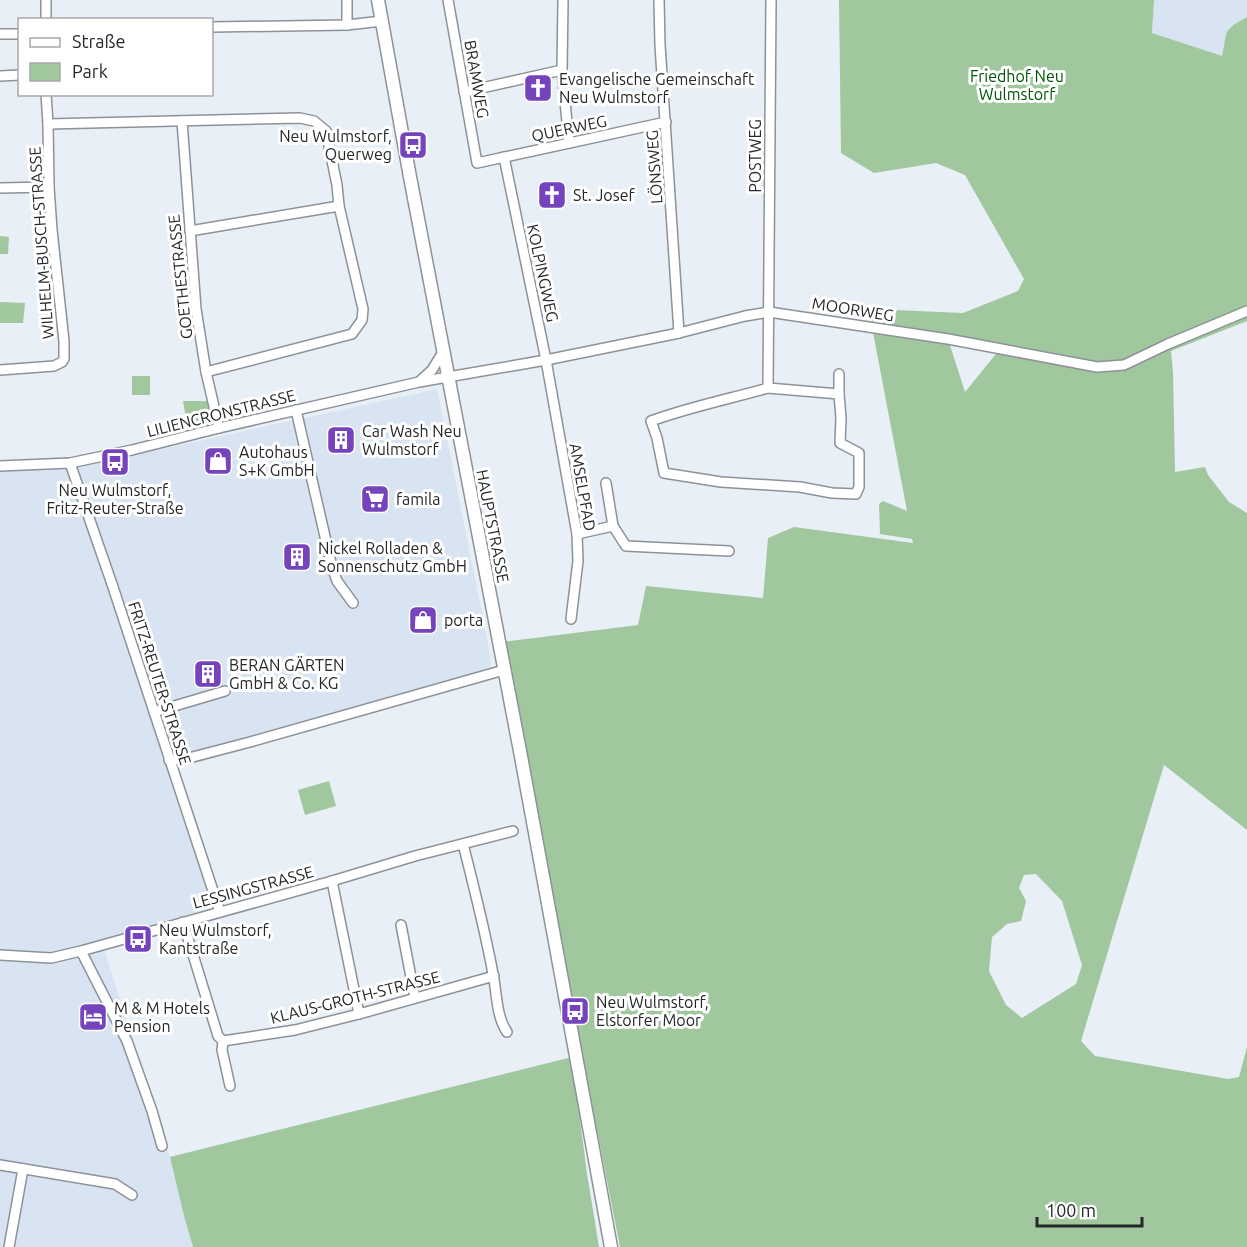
<svg xmlns="http://www.w3.org/2000/svg" width="1247" height="1247" font-family="Ubuntu,sans-serif">
	<style>
		.built { fill: #d8e4f1 }
		.green { fill: #a0c79d; fill-rule: evenodd }
		.lines { fill: none; stroke-linecap: round; stroke-linejoin: round }
		.minor-casing { stroke: #8c9298; stroke-width: 12 }
		.major-casing { stroke: #8c9298; stroke-width: 15 }
		.minor { stroke: #fff; stroke-width: 9 }
		.major { stroke: #fff; stroke-width: 12 }
		.labels { text-anchor: middle; dominant-baseline: central; stroke-width: 6; stroke-linejoin: round; paint-order: stroke }
		.park-label { font-size: 16px; fill: #005504; stroke: #fff }
		.street-label { font-size: 16px; fill: #25272a; stroke: #fff }
		.poi-label { font-size: 16px; fill: #25272a; stroke: #fff; text-anchor: start }
	</style>
	<rect width="100%" height="100%" fill="#e8eff6"/>
	<!-- built -->
	<g class="built">
		<polygon points="1154,0 1247,0 1247,17 1230,26 1226,33 1222,57 1152,33"/>
		<polygon points="437,389 488,643 492,678 176,769 222,913 103,946 170,1157 184,1216 193,1247 0,1247 0,469 70,469"/>
	</g>
	<!-- green -->
	<g class="green">
		<path d="M839,0H1154L1152,33L1222,56C1228,30 1221,31 1247,17V321L1171,351L1173,372L1175,472L1205,467L1208,475L1229,502L1247,513V830L1164,765L1081,1041L1095,1056L1228,1079L1239,1077L1247,1047V1247H620L501,642L638,625L646,586L763,598L768,538L794,527L913,543L912,539L880,534L879,504L883,501L907,511L872,327L871,309L963,313L1018,291L1024,279L965,175L936,163L874,173L841,153ZM948,339L1000,349L965,392ZM1036,874L1062,901L1082,965L1076,984L1022,1018L1006,1005L989,971L992,937L1007,924L1021,921L1026,901L1019,888L1024,875Z"/>
		<polygon points="0,236 9,237 8,254 0,254"/>
		<polygon points="0,302 25,303 23,323 0,323"/>
		<rect x="132" y="376" width="18" height="19"/>
		<polygon points="183,401 210,401 215,424 188,430"/>
		<polygon points="329,781 336,806 305,815 298,790"/>
		<polygon points="572,1057 587,1174 599,1247 193,1247 184,1216 170,1157"/>
	</g>
	<g class="lines">
		<!-- minor casing -->
		<g class="minor-casing">
			<g id="minor">
				<polyline points="347,0 347,25"/>
				<polyline points="448,0 477,163 666,122"/>
				<polyline points="563,0 562,70 569,143"/>
				<polyline points="659,0 660,45 679,333"/>
				<polyline points="46,20 46,0"/>
				<polyline points="212,27 347,25 382,21"/>
				<polyline points="0,34 20,34"/>
				<polyline points="0,76 20,75"/>
				<polyline points="464,92 562,70"/>
				<polyline points="182,121 196,309 206,372 219,428"/>
				<polyline points="48,124 300,118 314,121 326,131 337,185 339,206 363,309 362,320 352,334 206,372"/>
				<polyline points="504,157 546,360 577,534 578,561 571,619"/>
				<polyline points="0,188 49,187"/>
				<polyline points="190,231 339,206"/>
				<polyline points="0,370 54,366 62,362 64,359 64,341 52,230 49,187 48,124 46,94"/>
				<polyline points="420,381 432,370 443,352"/>
				<path d="M768,388L839,394L841,418L840,443L859,453V487L856,494L832,493L800,487L721,482L664,473L657,438L651,421C689,407 729,399 768,388Z"/>
				<polyline points="768,388 771,0"/>
				<polyline points="839,394 839,374"/>
				<polyline points="296,410 332,567 337,581 353,603"/>
				<polyline points="70,463 112,584 220,912"/>
				<polyline points="0,466 70,463 132,450 219,428 419,382 546,360 679,333 745,316 769,312 948,339 1097,367 1124,365 1168,344 1247,311"/>
				<polyline points="606,483 613,526"/>
				<polyline points="577,534 613,526 626,546 729,551"/>
				<polyline points="154,712 225,691"/>
				<polyline points="169,760 185,759 250,742 504,670"/>
				<path d="M463,844C474,887 485,930 493,974C497,993 496,1016 507,1032"/>
				<polyline points="332,881 359,1014"/>
				<polyline points="183,922 218,1036 223,1041 222,1050 230,1086"/>
				<polyline points="401,925 415,998"/>
				<polyline points="81,951 127,1041 152,1111 162,1146"/>
				<polyline points="0,955 51,958 81,951 332,881 415,856 513,831"/>
				<polyline points="223,1041 295,1030 359,1014 494,976"/>
				<polyline points="0,1165 115,1184 132,1195"/>
				<polyline points="9,1247 23,1169"/>
			</g>
		</g>
		<!-- major casing -->
		<g class="major-casing">
			<polyline id="major" points="378,0 410,177 520,751 611,1247"/>
		</g>
		<!-- minor -->
		<use href="#minor" class="minor"/>
		<!-- major -->
		<use href="#major" class="major"/>
	</g>
	<!-- icons -->
	<defs>
		<g id="church-square" transform="scale(1.5)"><rect x="-9" y="-9" width="18" height="18" rx="4" fill="#7544bc" stroke="#fff"/><path d="M-1.2-6h2.4v3.5h3.3v2.4h-3.3V6h-2.4V-.1h-3.3v-2.4h3.3Z" fill="#fff"/></g>
		<g id="bus-square" transform="scale(1.5)"><rect x="-9" y="-9" width="18" height="18" rx="4" fill="#7544bc" stroke="#fff"/><path d="M-5-6H5V4H4V6H2V4H-2V6H-4V4H-5ZM-3.5-4V0h7V-4ZM-3.5 1.2v1.5H-2V1.2ZM2 1.2v1.5H3.5V1.2Z" fill="#fff"/></g>
		<g id="building-square" transform="scale(1.5)"><rect x="-9" y="-9" width="18" height="18" rx="4" fill="#7544bc" stroke="#fff"/><path d="M-4-6H4V6H1V3H-1V6H-4ZM-2.5-4.3h1.7v1.8h-1.7ZM.8-4.3h1.7v1.8H.8ZM-2.5-1h1.7V.8h-1.7ZM.8-1h1.7V.8H.8Z" fill="#fff"/></g>
		<g id="shop-square" transform="scale(1.5)"><rect x="-9" y="-9" width="18" height="18" rx="4" fill="#7544bc" stroke="#fff"/><path d="M-5-2.5h2.3a2.7 3.5 0 0 1 5.4 0H5L5.5 6h-11ZM-1.5-2.5h3a1.5 2.3 0 0 0-3 0Z" fill="#fff"/></g>
		<g id="supermarket-square" transform="scale(1.5)"><rect x="-9" y="-9" width="18" height="18" rx="4" fill="#7544bc" stroke="#fff"/><path d="M-6-5.5h2.5l.6 2H6L4.5 2H-2.5L-4.4-4H-6ZM-1.5 3.2a1.3 1.3 0 1 0 .1 0ZM3 3.2a1.3 1.3 0 1 0 .1 0Z" fill="#fff"/></g>
		<g id="hotel-square" transform="scale(1.5)"><rect x="-9" y="-9" width="18" height="18" rx="4" fill="#7544bc" stroke="#fff"/><path d="M-6-4.5h1.5V1H6V5H4.5V3h-9V5H-6ZM-4 0a1.8 1.8 0 1 1 3.6 0ZM.5 0V-2.5h3Q6-2.5 6 0Z" fill="#fff"/></g>
	</defs>
	<g fill-rule="evenodd">
		<use href="#church-square" x="538" y="88"/>
		<use href="#bus-square" x="413" y="145"/>
		<use href="#church-square" x="552" y="195"/>
		<use href="#building-square" x="341" y="440"/>
		<use href="#shop-square" x="218" y="461"/>
		<use href="#bus-square" x="115" y="462"/>
		<use href="#supermarket-square" x="375" y="499"/>
		<use href="#building-square" x="297" y="557"/>
		<use href="#shop-square" x="423" y="620"/>
		<use href="#building-square" x="208" y="674"/>
		<use href="#bus-square" x="138" y="939"/>
		<use href="#bus-square" x="575" y="1011"/>
		<use href="#hotel-square" x="93" y="1017"/>
	</g>
	<g class="labels">
		<!-- park labels -->
		<g class="park-label">
			<text x="1017" y="76">Friedhof Neu<tspan x="1017" dy="18">Wulmstorf</tspan></text>
		</g>
		<!-- street labels -->
		<g class="street-label">
			<text transform="translate(477 79) rotate(80)">BRAMWEG</text>
			<text transform="translate(569 128) rotate(-12)">QUERWEG</text>
			<text transform="translate(755 156) rotate(-90)">POSTWEG</text>
			<text transform="translate(654 167) rotate(-94)">LÖNSWEG</text>
			<text transform="translate(41 243) rotate(-94)">WILHELM-BUSCH-STRASSE</text>
			<text transform="translate(543 273) rotate(78)">KOLPINGWEG</text>
			<text transform="translate(180 277) rotate(-96)">GOETHESTRASSE</text>
			<text transform="translate(853 309) rotate(9)">MOORWEG</text>
			<text transform="translate(221 413) rotate(-14)">LILIENCRONSTRASSE</text>
			<text transform="translate(583 487) rotate(80)">AMSELPFAD</text>
			<text transform="translate(493 526) rotate(79)">HAUPTSTRASSE</text>
			<text transform="translate(160 683) rotate(72)">FRITZ-REUTER-STRASSE</text>
			<text transform="translate(253 887) rotate(-15)">LESSINGSTRASSE</text>
			<text transform="translate(355 997) rotate(-14)">KLAUS-GROTH-STRASSE</text>
		</g>
		<!-- poi labels -->
		<g class="poi-label">
			<text x="559" y="79">Evangelische Gemeinschaft<tspan x="559" dy="18">Neu Wulmstorf</tspan></text>
			<text x="392" y="136" text-anchor="end">Neu Wulmstorf,<tspan x="392" dy="18">Querweg</tspan></text>
			<text x="573" y="195">St. Josef</text>
			<text x="362" y="431">Car Wash Neu<tspan x="362" dy="18">Wulmstorf</tspan></text>
			<text x="239" y="452">Autohaus<tspan x="239" dy="18">S+K GmbH</tspan></text>
			<text x="115" y="490" text-anchor="middle">Neu Wulmstorf,<tspan x="115" dy="18">Fritz-Reuter-Straße</tspan></text>
			<text x="396" y="499">famila</text>
			<text x="318" y="548">Nickel Rolladen &amp;<tspan x="318" dy="18">Sonnenschutz GmbH</tspan></text>
			<text x="444" y="620">porta</text>
			<text x="229" y="665">BERAN GÄRTEN<tspan x="229" dy="18">GmbH &amp; Co. KG</tspan></text>
			<text x="159" y="930">Neu Wulmstorf,<tspan x="159" dy="18">Kantstraße</tspan></text>
			<text x="596" y="1002">Neu Wulmstorf,<tspan x="596" dy="18">Elstorfer Moor</tspan></text>
			<text x="114" y="1008">M &amp; M Hotels<tspan x="114" dy="18">Pension</tspan></text>
		</g>
	</g>
	<!-- legend -->
	<rect x="18" y="18" width="195" height="78" fill="#ffffff" stroke="#a8a9aa" stroke-width="1.5"/>
	<rect x="30" y="38" width="30" height="9" fill="#ffffff" stroke="#a8a9aa" stroke-width="1.5"/>
	<text x="72" y="48" font-size="18" fill="#25272a">Straße</text>
	<rect x="30" y="63" width="30" height="18" fill="#a0c79d" stroke="#a8a9aa" stroke-width="1.5"/>
	<text x="72" y="78" font-size="18" fill="#25272a">Park</text>
	<!-- scale -->
	<path d="M1037 1217v9h105v-9" fill="none" stroke="#25272a" stroke-width="3"/>
	<text x="1046" y="1217" font-size="18" fill="#25272a" stroke="#ffffff" stroke-width="4.5" paint-order="stroke">100 m</text>
</svg>
